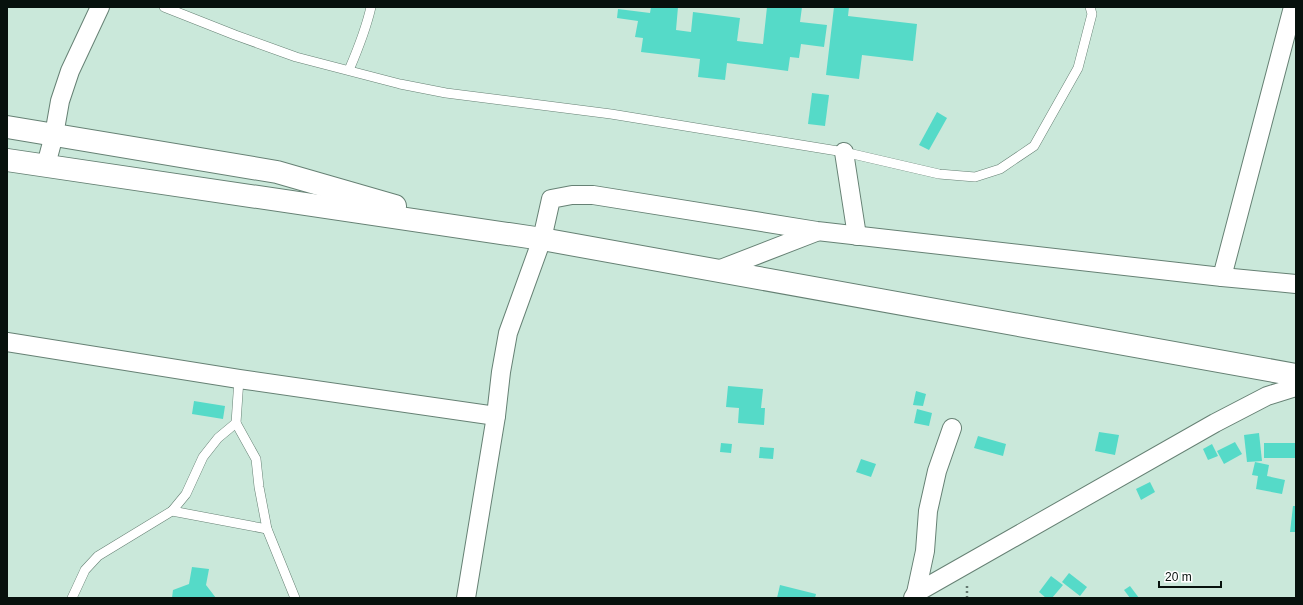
<svg xmlns="http://www.w3.org/2000/svg" width="1303" height="605" font-family="Arial,sans-serif">
	<style>
		.building { fill: #55dac8 }
		.lines { fill: none; stroke-linecap: round; stroke-linejoin: round }
		.lane-casing { stroke: #668174; stroke-width: 10 }
		.street-casing { stroke: #668174; stroke-width: 20 }
		.highway-casing { stroke: #668174; stroke-width: 24 }
		.path { stroke: #64776f; stroke-width: 2.5; stroke-dasharray: 2 3; stroke-linecap: butt }
		.lane { stroke: #fff; stroke-width: 9 }
		.street { stroke: #fff; stroke-width: 18 }
		.highway { stroke: #fff; stroke-width: 22 }
	</style>
	<rect width="100%" height="100%" fill="#cae8da"/>
	<!-- building -->
	<g class="building">
		<polygon points="651,7 678,7 676,30 691,32 693,12 740,18 737,41 763,44 767,7 802,7 800,22 827,25 824,47 801,44 799,58 790,57 788,71 727,63 725,80 698,77 700,59 641,52 643,38 635,37 638,21 617,18 618,9 650,13"/>
		<polygon points="834,7 849,7 848,16 917,24 913,61 862,55 859,79 826,75"/>
		<polygon points="812,93 829,95 825,126 808,124"/>
		<polygon points="937,112 947,118 929,150 919,145"/>
		<polygon points="728,386 763,389 761,408 765,408 764,425 738,423 739,408 726,407"/>
		<polygon points="916,391 926,394 923,406 913,405"/>
		<polygon points="194,401 225,406 223,419 192,414"/>
		<polygon points="917,409 932,413 929,426 914,423"/>
		<polygon points="1099,432 1119,435 1115,455 1095,451"/>
		<polygon points="1259,433 1262,461 1247,462 1244,435"/>
		<polygon points="978,436 1006,444 1003,456 974,448"/>
		<polygon points="1235,442 1242,454 1224,464 1217,451"/>
		<polygon points="721,443 732,444 731,453 720,452"/>
		<rect x="1264" y="443" width="32" height="15"/>
		<polygon points="1212,444 1218,456 1208,460 1203,449"/>
		<polygon points="760,447 774,448 773,459 759,458"/>
		<polygon points="861,459 876,464 871,477 856,472"/>
		<polygon points="1255,462 1269,465 1267,476 1285,480 1282,494 1256,489 1258,476 1252,475"/>
		<polygon points="1150,482 1155,492 1141,500 1136,489"/>
		<polygon points="1293,506 1296,506 1296,532 1290,532"/>
		<polygon points="192,567 209,569 206,585 216,598 172,598 173,590 189,584"/>
		<polygon points="1069,573 1087,587 1080,596 1062,582"/>
		<polygon points="1051,576 1063,585 1052,598 1046,598 1039,592"/>
		<polygon points="780,585 816,594 815,598 777,598"/>
		<polygon points="1130,586 1139,598 1130,598 1124,590"/>
	</g>
	<g class="lines">
		<!-- lane casing -->
		<g class="lane-casing">
			<g id="lane">
				<polyline points="164,7 235,35 296,57 400,84 446,93 611,114 844,152 939,174 975,177 1000,169 1034,146 1078,68 1092,14 1090,7"/>
				<path d="M349,70C358,49 366,29 371,7"/>
				<polyline points="239,379 236,423 256,459 259,487 267,529 295,598"/>
				<polyline points="172,511 267,529"/>
				<polyline points="72,598 85,570 98,556 172,511 186,494 203,457 218,438 236,423"/>
			</g>
		</g>
		<!-- street casing -->
		<g class="street-casing">
			<g id="street">
				<polyline points="844,152 857,236"/>
				<polyline points="46,165 54,135 60,101 70,71 100,7"/>
				<polyline points="718,270 816,232"/>
				<polyline points="1222,277 1293,7"/>
				<polyline points="7,342 239,379 496,416"/>
				<polyline points="916,593 1215,423 1267,396 1296,387"/>
				<polyline points="466,598 496,416 501,372 508,333 542,239 551,199 572,195 593,195 817,231 1222,277 1296,284"/>
				<polyline points="913,598 916,593 925,551 928,511 937,471 952,428"/>
			</g>
		</g>
		<!-- highway casing -->
		<g class="highway-casing">
			<g id="highway">
				<polyline points="7,127 277,172 395,206"/>
				<polyline points="7,160 542,239 1296,375"/>
			</g>
		</g>
		<!-- path -->
		<polyline class="path" points="967,586 967,598"/>
		<!-- lane -->
		<use href="#lane" class="lane"/>
		<!-- street -->
		<use href="#street" class="street"/>
		<!-- highway -->
		<use href="#highway" class="highway"/>
	</g>
	<!-- border -->
	<rect width="1303" height="605" fill="none" stroke="#07110d" stroke-width="16"/>
	<!-- scale -->
	<path d="M1159 581v6h62v-6" fill="none" stroke="#07110d" stroke-width="2"/>
	<text x="1165" y="581" font-size="12" fill="#07110d" stroke="#ffffff" stroke-width="3" paint-order="stroke">20 m</text>
</svg>
